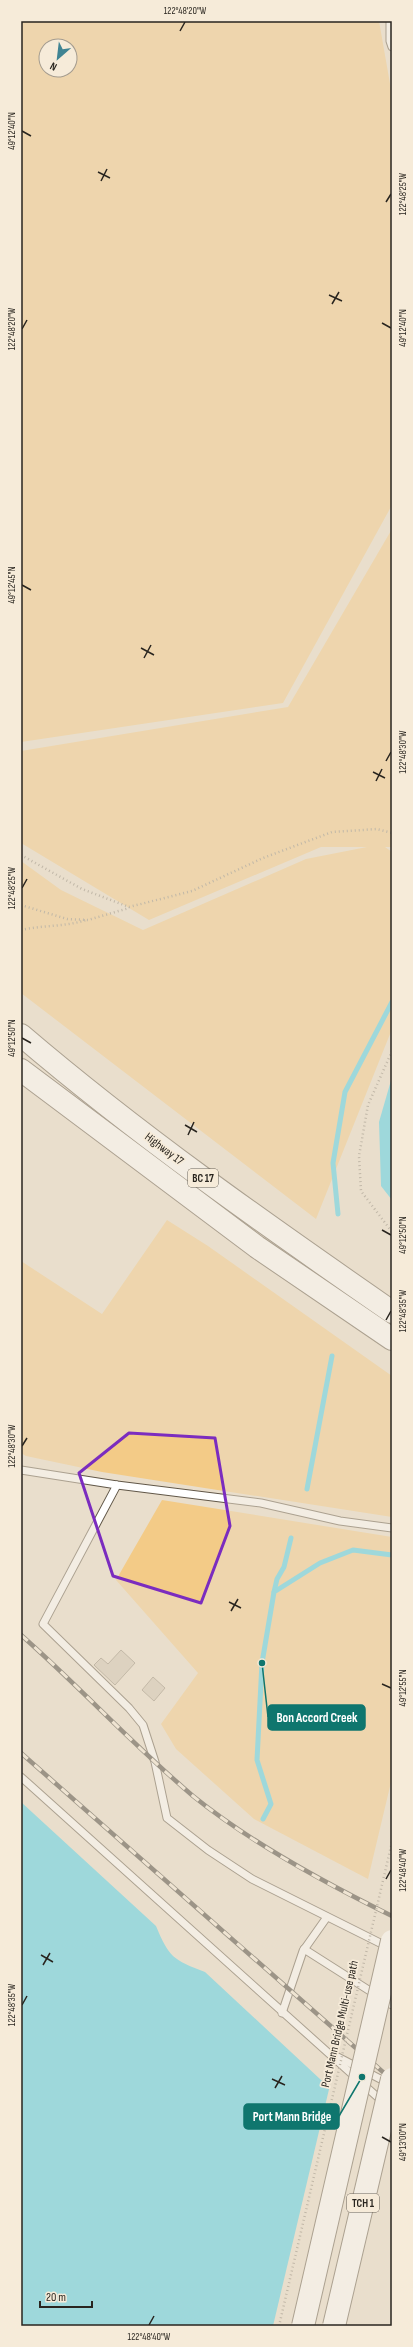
<svg xmlns="http://www.w3.org/2000/svg" width="413" height="2347" font-family="'Sofia Sans Condensed',sans-serif">
	<style>
		.green { fill: #f3cb87; fill-rule: evenodd }
		.water { fill: #43d1ed }
		.pier { fill: #e9decc }
		.lines { fill: none; stroke-linecap: round; stroke-linejoin: round }
		.stream { stroke: #43d1ed; stroke-width: 5 }
		.building { fill: #cec4b2; stroke: #958b7a }
		.lane-casing { stroke: #615748; stroke-width: 9 }
		.highway-casing { stroke: #615748; stroke-width: 24 }
		.path { stroke: #90887c; stroke-width: 2.5; stroke-dasharray: 1 3; stroke-linecap: butt }
		.lane { stroke: #fff; stroke-width: 7 }
		.highway { stroke: #fff; stroke-width: 22 }
		.rail-casing { stroke: #3f3b33; stroke-width: 4.5 }
		.rail { stroke: #f6ebd9; stroke-width: 3; stroke-dasharray: 9; stroke-linecap: butt }
		.highway-bridge-casing { stroke: #615748; stroke-width: 24; stroke-linecap: butt }
		.path-bridge { stroke: #90887c; stroke-width: 2.5; stroke-dasharray: 1 3; stroke-linecap: butt }
		.highway-bridge { stroke: #fff; stroke-width: 22 }
		.marked { fill: none; stroke: #7b2cbf; stroke-width: 3; stroke-linejoin: round }
		.ticks { fill: none; stroke: #29251f; stroke-width: 1.5 }
		.labels { text-anchor: middle; dominant-baseline: central; stroke-width: 3.5; stroke-linejoin: round; paint-order: stroke }
		.shield { fill: #f6ebd9; stroke: #666057; stroke-width: 1 }
		.shield-label { font-size: 11px; font-weight: bold; fill: #29251f }
		.street-label { font-size: 12px; fill: #29251f; stroke: #f6ebd9 }
		.leader { fill: none; stroke: #0f766e; stroke-width: 1.5 }
		.callout-dot { fill: #0f766e; stroke: #f6ebd9; stroke-width: 1.5 }
		.callout { fill: #0f766e; stroke: #0f766e; stroke-width: 1.5 }
		.callout-label { font-size: 13px; text-anchor: middle; font-weight: bold; fill: #fff }
		.neatline { fill: none; stroke: #29251f; stroke-width: 1.5 }
		.ticks-label { font-size: 10px; text-anchor: middle; fill: #29251f }
	</style>
	<rect width="100%" height="100%" fill="#e9decc"/>
	<!-- green -->
	<g class="green">
		<path d="M21,21H379L392,95V505L283,703L21,742ZM46,46H70V70H46Z"/>
		<polygon points="392,529 392,847 385,847 392,852 392,1029 316,1219 21,993 21,861 61,890 143,930 306,859 367,847 321,847 149,920 21,843 21,751 288,707"/>
		<polygon points="167,1220 208,1246 392,1376 392,1517 102,1472 26,1456 21,1453 21,1261 102,1314"/>
		<polygon points="162,1500 392,1537 392,1778 368,1879 254,1819 176,1749 161,1724 198,1673 116,1580"/>
	</g>
	<!-- water -->
	<g class="water">
		<polygon points="392,1077 392,1200 381,1186 379,1122"/>
		<path d="M21,1802L156,1926C169,1957 173,1960 205,1972L392,2146V2326H21Z"/>
	</g>
	<!-- pier -->
	<polygon class="pier" points="330,2085 392,2144 392,2326 273,2326"/>
	<g class="lines">
		<!-- stream -->
		<g class="stream">
			<polyline points="338,1214 333,1163 345,1092 392,1002"/>
			<polyline points="307,1489 332,1356"/>
			<polyline points="274,1592 277,1579 284,1567 291,1538"/>
			<polyline points="263,1819 271,1804 257,1760 262,1663 274,1592 320,1563 353,1550 392,1555"/>
		</g>
	</g>
	<!-- building -->
	<g class="building">
		<polygon points="121,1650 135,1663 115,1685 94,1665 101,1658 108,1664"/>
		<polygon points="153,1677 165,1688 154,1701 142,1690"/>
	</g>
	<g class="lines">
		<!-- lane casing -->
		<g class="lane-casing">
			<g id="lane">
				<polyline points="390,21 390,41 392,47"/>
				<polyline points="21,1470 117,1485 261,1503 340,1521 392,1528"/>
				<polyline points="117,1485 43,1624 129,1708 143,1725 155,1762 167,1818 208,1850 252,1879 388,1947"/>
				<polyline points="21,1777 383,2102"/>
				<polyline points="304,1949 392,2005"/>
				<polyline points="282,2013 303,1951 327,1917"/>
				<polyline points="332,2054 388,2083"/>
			</g>
		</g>
		<!-- highway casing -->
		<g class="highway-casing">
			<g id="highway">
				<path d="M21,1035C138,1135 265,1224 392,1312"/>
				<polyline points="21,1070 257,1247 392,1339"/>
			</g>
		</g>
		<!-- path -->
		<g class="path">
			<polyline points="21,855 82,889 129,907 192,891 263,858 332,832 377,829 392,833"/>
			<polyline points="21,905 67,919 88,920 129,908"/>
			<path d="M21,930C43,925 65,927 86,920"/>
			<polyline points="392,1051 368,1105 359,1156 361,1191 392,1232"/>
		</g>
		<!-- lane -->
		<use href="#lane" class="lane"/>
		<!-- highway -->
		<use href="#highway" class="highway"/>
		<!-- rail casing -->
		<g class="rail-casing">
			<g id="rail">
				<path d="M21,1635C80,1687 133,1745 193,1796C251,1843 325,1883 392,1916"/>
				<polyline points="21,1753 392,2080"/>
			</g>
		</g>
		<!-- rail -->
		<use href="#rail" class="rail"/>
		<!-- highway-bridge casing -->
		<g class="highway-bridge-casing">
			<g id="highway-bridge">
				<polyline points="303,2326 392,1941"/>
				<polyline points="334,2326 392,2079"/>
			</g>
		</g>
		<!-- path-bridge -->
		<polyline class="path-bridge" points="279,2326 392,1842"/>
		<!-- highway-bridge -->
		<use href="#highway-bridge" class="highway-bridge"/>
	</g>
	<!-- marked area -->
	<path d="M0 0H413V2347H0ZM129,1433L215,1438L230,1526L201,1603L113,1576L79,1473Z" fill="#e9decc" fill-opacity=".55" fill-rule="evenodd"/>
	<path class="marked" d="M129,1433L215,1438L230,1526L201,1603L113,1576L79,1473Z"/>
	<!-- ticks -->
	<path class="ticks" d="M180,31L185,22M22,131L31,136M98,172L110,178M101,181L107,169M386,202L391,194M329,295L342,301M332,304L339,292M382,323L391,328M22,329L27,320M22,585L31,590M141,648L154,655M144,658L151,645M386,761L391,752M373,772L385,778M376,781L382,769M22,888L27,879M22,1038L31,1043M185,1125L197,1132M188,1135L194,1122M382,1230L391,1235M386,1320L391,1311M22,1446L27,1438M229,1602L241,1608M231,1611L238,1599M382,1684L391,1688M386,1879L391,1870M41,1955L53,1962M43,1965L50,1953M22,2005L27,1996M272,2079L285,2085M275,2088L282,2076M382,2137L391,2142M149,2325L154,2316"/>
	<g class="labels">
		<!-- shield labels -->
		<g class="shield">
			<rect x="188" y="1169" width="30" height="18" rx="3"/>
			<rect x="347" y="2194" width="32" height="18" rx="3"/>
		</g>
		<g class="shield-label">
			<text x="203" y="1178">BC 17</text>
			<text x="363" y="2203">TCH 1</text>
		</g>
		<!-- street labels -->
		<g class="street-label">
			<text transform="translate(164 1149) rotate(37)">Highway 17</text>
			<text transform="translate(340 2024) rotate(-77)">Port Mann Bridge Multi-use path</text>
		</g>
	</g>
	<!-- callouts -->
	<path class="leader" d="M262 1663L268 1717M362 2077L339 2116"/>
	<g class="callout-dot">
		<circle cx="262" cy="1663" r="4"/>
		<circle cx="362" cy="2077" r="4"/>
	</g>
	<g class="callout">
		<rect x="268" y="1705" width="97" height="25" rx="4"/>
		<rect x="244" y="2104" width="95" height="25" rx="4"/>
	</g>
	<g class="callout-label">
		<text x="317" y="1722">Bon Accord Creek</text>
		<text x="292" y="2121">Port Mann Bridge</text>
	</g>
	<!-- border -->
	<rect width="413" height="2347" fill="none" stroke="#f6ebd9" stroke-width="44"/>
	<!-- north arrow -->
	<g transform="translate(58 58) rotate(208)"><circle r="19" fill="#f6ebd9" stroke="#a49c8f"/>
	<path d="M0-3L7 15L0 10L-7 15Z" fill="#408493"/>
	<text y="-6" font-size="11" font-weight="bold" text-anchor="middle" fill="#29251f">N</text>
	</g>
	<!-- scale -->
	<path d="M40 2301v6h52v-6" fill="none" stroke="#29251f" stroke-width="2"/>
	<text x="46" y="2301" font-size="12" fill="#29251f" stroke="#f6ebd9" stroke-width="3" paint-order="stroke">20 m</text>
	<rect x="22" y="22" width="369" height="2303" class="neatline"/>
	<g class="ticks-label">
		<text x="185" y="14">122°48'20"W</text>
		<text transform="translate(11 131) rotate(-90)" y="4">49°12'40"N</text>
		<text transform="translate(402 194) rotate(-90)" y="4">122°48'25"W</text>
		<text transform="translate(402 328) rotate(-90)" y="4">49°12'40"N</text>
		<text transform="translate(11 329) rotate(-90)" y="4">122°48'20"W</text>
		<text transform="translate(11 585) rotate(-90)" y="4">49°12'45"N</text>
		<text transform="translate(402 752) rotate(-90)" y="4">122°48'30"W</text>
		<text transform="translate(11 888) rotate(-90)" y="4">122°48'25"W</text>
		<text transform="translate(11 1038) rotate(-90)" y="4">49°12'50"N</text>
		<text transform="translate(402 1235) rotate(-90)" y="4">49°12'50"N</text>
		<text transform="translate(402 1311) rotate(-90)" y="4">122°48'35"W</text>
		<text transform="translate(11 1446) rotate(-90)" y="4">122°48'30"W</text>
		<text transform="translate(402 1688) rotate(-90)" y="4">49°12'55"N</text>
		<text transform="translate(402 1870) rotate(-90)" y="4">122°48'40"W</text>
		<text transform="translate(11 2005) rotate(-90)" y="4">122°48'35"W</text>
		<text transform="translate(402 2142) rotate(-90)" y="4">49°13'00"N</text>
		<text x="149" y="2340">122°48'40"W</text>
	</g>
</svg>
